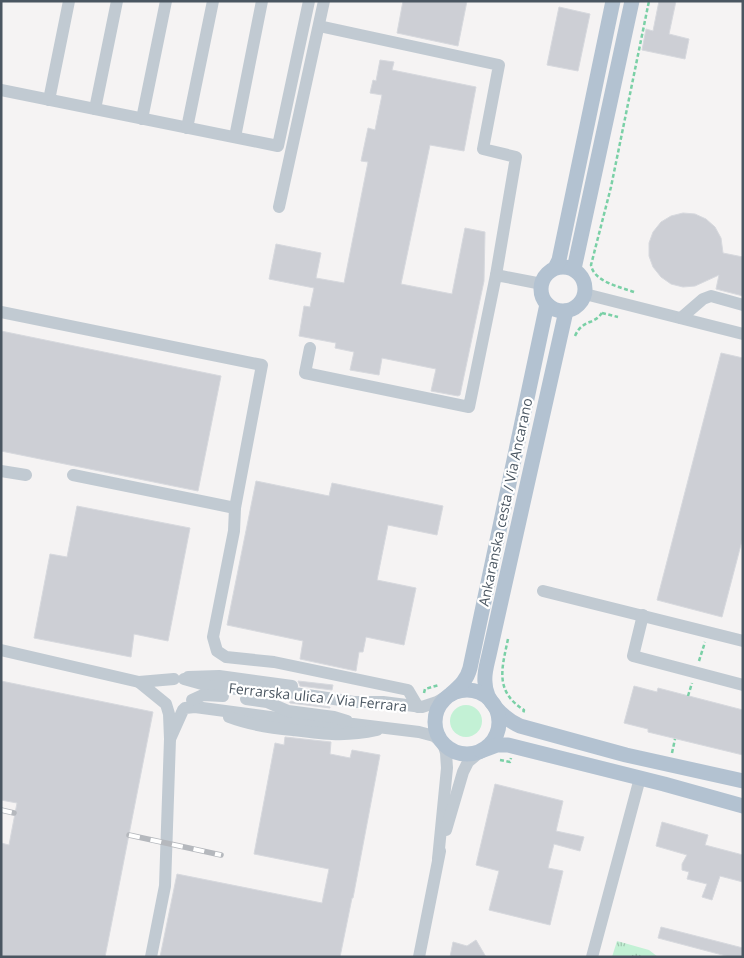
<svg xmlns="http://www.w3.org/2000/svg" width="744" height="958" font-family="'Open Sans',sans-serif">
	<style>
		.grass { fill: #c3f1d5 }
		.park { fill: url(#park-tufts) }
		.building { fill: #cdcfd5; stroke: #d7d9de }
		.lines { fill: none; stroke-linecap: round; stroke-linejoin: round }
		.path { stroke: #7ad0a6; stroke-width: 2.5; stroke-dasharray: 4 2.5; stroke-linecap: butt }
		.minor { stroke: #c1cad2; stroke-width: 12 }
		.major { stroke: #b3c2d1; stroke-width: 15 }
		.rail-casing { stroke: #b5b8bd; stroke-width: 5.5 }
		.rail { stroke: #fff; stroke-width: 4; stroke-dasharray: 11; stroke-linecap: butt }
		.labels { text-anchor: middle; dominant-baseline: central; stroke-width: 4.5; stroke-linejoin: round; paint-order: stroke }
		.street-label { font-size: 14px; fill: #4a5661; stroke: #fff }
	</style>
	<defs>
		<pattern id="park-tufts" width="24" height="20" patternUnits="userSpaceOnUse" patternTransform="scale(1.25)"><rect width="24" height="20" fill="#c3f1d5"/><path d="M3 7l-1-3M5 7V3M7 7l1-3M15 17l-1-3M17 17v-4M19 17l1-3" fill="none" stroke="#a0c6b0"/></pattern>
	</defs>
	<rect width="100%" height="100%" fill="#f5f3f3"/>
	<!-- grass -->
	<circle class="grass" cx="466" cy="721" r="16"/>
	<!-- park -->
	<polygon class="park" points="617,941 649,950 658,957 612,957"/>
	<!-- building -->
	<g class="building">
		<polygon points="403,1 467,1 458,46 397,33"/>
		<polygon points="659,1 676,1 669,34 689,39 685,59 642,50 646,29 653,31"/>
		<polygon points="559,7 590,14 578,71 547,65"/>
		<polygon points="380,60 394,62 392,70 476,87 464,151 430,145 401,284 452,294 465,228 485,232 484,281 460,395 458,396 431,391 436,369 382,358 379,375 350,370 354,352 335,348 336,343 299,336 304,306 310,307 314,288 269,279 276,244 321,253 316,278 344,283 368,162 361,161 368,128 375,130 382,95 370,93 373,80 376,81"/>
		<polygon points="683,213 695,214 706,219 715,227 721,238 723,253 743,257 743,296 716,289 719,275 695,286 683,287 671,284 661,277 653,267 649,256 649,243 653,232 661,222 671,216"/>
		<polygon points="1,331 221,376 198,491 1,451"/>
		<polygon points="721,353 743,358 743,537 722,617 657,600"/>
		<polygon points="256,481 329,496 332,483 443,506 437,535 388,525 377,580 416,588 404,645 366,637 363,652 359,652 356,671 300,659 303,641 227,625"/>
		<polygon points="77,506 190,528 168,641 134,634 131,657 34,638 50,554 67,557"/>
		<polygon points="1,681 153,712 105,957 1,957 1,843 9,845 17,803 1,800"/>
		<polygon points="298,681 333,685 332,690 300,686"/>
		<polygon points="634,686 657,692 658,688 743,710 743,755 648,732 648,729 624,723"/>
		<polygon points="289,701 330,707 330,708 290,703"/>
		<polygon points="285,737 331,742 330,754 350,758 352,750 380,755 353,898 352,898 340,957 160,957 177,874 322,903 329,869 254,854 275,743 284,745"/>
		<polygon points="495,784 563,801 556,831 584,837 580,851 554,844 548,868 563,871 550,925 489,910 499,871 476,865"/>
		<polygon points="662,822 708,835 705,845 743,855 743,882 720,876 712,900 702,897 707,884 687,879 689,872 682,870 682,864 687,855 656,846"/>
		<polygon points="661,927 743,948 743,957 730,957 658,938"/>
		<polygon points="476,940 486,957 450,957 453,942 467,946"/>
	</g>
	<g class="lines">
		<!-- path -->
		<g class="path">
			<path d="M634,292C620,287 594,282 591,265L611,187L649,1"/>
			<polyline points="602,313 618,317"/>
			<path d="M575,336C583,318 595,326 603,311"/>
			<path d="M508,639C502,668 494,691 524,710L523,714"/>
			<polyline points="699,661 705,642"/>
			<polyline points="424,693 425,689 439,685"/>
			<polyline points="688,696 692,683"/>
			<polyline points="672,753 675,739"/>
			<polyline points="500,760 510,762 511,758"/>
		</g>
		<!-- minor -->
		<g class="minor">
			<polyline points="319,26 499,65 483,149 516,157 496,275"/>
			<polyline points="1,90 278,146 309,1"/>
			<polyline points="49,100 69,1"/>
			<polyline points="95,109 117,1"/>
			<polyline points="142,119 166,1"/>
			<polyline points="187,128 213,1"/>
			<polyline points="235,137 262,1"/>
			<polyline points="279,207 324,1"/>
			<polyline points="585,294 743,334"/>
			<polyline points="1,312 262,365 235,508"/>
			<polyline points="681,318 703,299 711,296 743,305"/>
			<polyline points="310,348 305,373 469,407 496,275 542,284"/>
			<polyline points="1,471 26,475"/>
			<polyline points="73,475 235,508 234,531 213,637 217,651 226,657 274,662 408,690 418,707"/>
			<polyline points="543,591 743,641"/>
			<polyline points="643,615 633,656 743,685"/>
			<polyline points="1,650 139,682"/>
			<polyline points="188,677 219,676 292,686"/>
			<polyline points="174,679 139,682 166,704 169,714 170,739 183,710 185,708 195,707 330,725 353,724 419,732 434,736 443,743 446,753 447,768 438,859"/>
			<polyline points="184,679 209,686 262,692 287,692 354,702 383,702 422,707 437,702 451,694"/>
			<polyline points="246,699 267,702 288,711 334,717 347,721"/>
			<polyline points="192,700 203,695 223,696"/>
			<path d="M229,717C250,725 270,728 293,730C324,734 345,737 377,730"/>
			<polyline points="446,830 463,772 468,762 481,751"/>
			<polyline points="151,957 165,886 170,739"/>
			<polyline points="419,957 440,851"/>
			<polyline points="592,957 640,778"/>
		</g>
		<!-- major -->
		<g class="major">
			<circle cx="563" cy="289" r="22"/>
			<polyline points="555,268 559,260 613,1"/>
			<polyline points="574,269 632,1"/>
			<path d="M566,311L489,655C487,664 484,673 485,682C485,701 503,718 520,726L626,755L743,781"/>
			<circle cx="467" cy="722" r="32"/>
			<path d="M451,694C460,686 467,680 470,668L547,304"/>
			<polyline points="481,751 497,745 508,745 664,784 743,806"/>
		</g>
		<!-- rail casing -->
		<g class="rail-casing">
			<g id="rail">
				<polyline points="1,810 14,813"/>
				<polyline points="129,835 221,855"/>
			</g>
		</g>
		<!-- rail -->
		<use href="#rail" class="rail"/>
	</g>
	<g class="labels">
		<!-- street labels -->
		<g class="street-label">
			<text transform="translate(505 502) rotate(-78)">Ankaranska cesta / Via Ancarano</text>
			<text transform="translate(318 697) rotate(6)">Ferrarska ulica / Via Ferrara</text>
		</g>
	</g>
	<!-- border -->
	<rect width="744" height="958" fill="none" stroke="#4a5661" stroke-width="5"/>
</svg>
